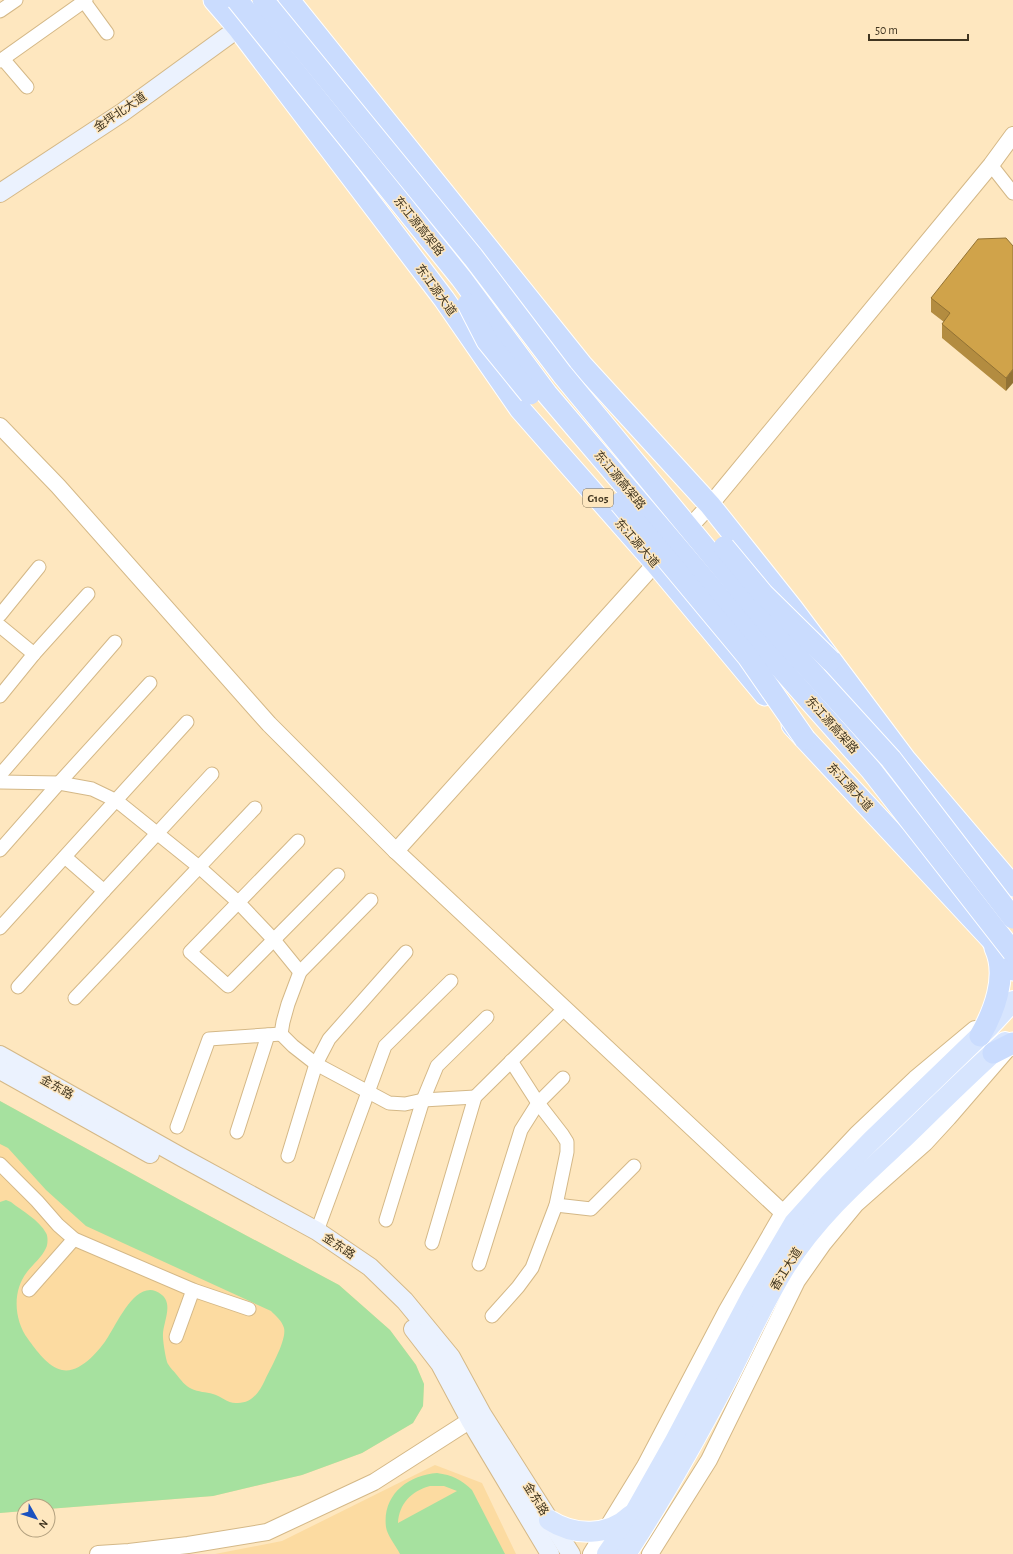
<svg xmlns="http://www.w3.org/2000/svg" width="1013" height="1554" font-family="'Alegreya Sans','Noto Sans SC',sans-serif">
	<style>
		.built { fill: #fcdba1 }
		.green { fill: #a6e19f; fill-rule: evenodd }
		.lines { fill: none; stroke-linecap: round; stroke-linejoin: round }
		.minor-casing { stroke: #d4b887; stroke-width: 15 }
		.tertiary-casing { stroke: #d4b887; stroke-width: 18 }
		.secondary-casing { stroke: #d4b887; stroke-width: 20 }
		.primary-casing { stroke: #fff; stroke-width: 22 }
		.trunk-casing { stroke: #fff; stroke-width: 23 }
		.minor { stroke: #fff; stroke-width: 13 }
		.tertiary { stroke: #fff; stroke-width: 16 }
		.secondary { stroke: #ebf2fe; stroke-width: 18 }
		.primary { stroke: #d7e5fe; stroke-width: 20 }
		.trunk { stroke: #cadcfe; stroke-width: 21 }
		.trunk-bridge-casing { stroke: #fff; stroke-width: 23; stroke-linecap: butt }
		.trunk-bridge { stroke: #cadcfe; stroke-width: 21 }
		.wall { fill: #b38c40 }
		.shaded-wall { fill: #927234 }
		.building { fill: #d0a34a; stroke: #927234 }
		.labels { text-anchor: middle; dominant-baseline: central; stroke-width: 3; stroke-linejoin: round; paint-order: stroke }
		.shield { fill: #fee7bf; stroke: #796a50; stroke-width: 1 }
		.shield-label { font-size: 11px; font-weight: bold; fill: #403520 }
		.street-label { font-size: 12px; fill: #403520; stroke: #fee7bf }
	</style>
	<rect width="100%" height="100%" fill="#fee7bf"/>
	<!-- built -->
	<g class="built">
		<polygon points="0,1101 180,1200 339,1285 390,1330 416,1365 424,1384 423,1406 413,1423 362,1453 302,1475 213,1496 48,1509 48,1506 24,1506 24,1511 0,1513"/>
		<polygon points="435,1465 482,1483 516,1554 215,1554 282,1541"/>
	</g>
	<!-- green -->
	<g class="green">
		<path d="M0,1101L180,1200L339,1285L390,1330L416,1365L424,1384L423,1406L413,1423L362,1453L302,1475L213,1496L48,1509V1506H24V1511L0,1513V1202L6,1200L11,1202C22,1211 39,1220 46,1233C48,1236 48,1244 46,1248C42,1257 33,1264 27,1272C12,1291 14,1320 28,1339C36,1350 48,1367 62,1370C80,1374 100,1350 108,1337C118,1322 138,1275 162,1295C174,1305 162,1324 163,1337C163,1342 166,1361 168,1364C170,1368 174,1371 176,1374C181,1380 185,1386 192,1389C198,1392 206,1392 213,1394C221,1396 227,1403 236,1403C251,1404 259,1393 265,1380C270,1369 287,1340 284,1328C282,1321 276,1316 271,1311L86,1226L46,1190L8,1148L0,1144Z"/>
		<path d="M437,1473C452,1475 462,1480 472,1490L505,1554H400C396,1546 387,1535 386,1527C382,1495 408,1475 437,1473ZM430,1486H444L457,1491L398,1523C399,1504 411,1491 430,1486Z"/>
	</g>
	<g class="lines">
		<!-- minor casing -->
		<g class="minor-casing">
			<g id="minor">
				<polyline points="83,0 107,33"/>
				<polyline points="0,11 16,0"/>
				<polyline points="3,59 27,87"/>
				<polyline points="0,61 86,0"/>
				<polyline points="991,165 1013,193"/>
				<polyline points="0,615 39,567"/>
				<polyline points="0,626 34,654"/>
				<polyline points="0,696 34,654 88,594"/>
				<polyline points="0,775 115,642"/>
				<polyline points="0,782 59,783 92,789 117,801 199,867 238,902 274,940 300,972"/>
				<polyline points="298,841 190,952 228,986 338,875"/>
				<polyline points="0,850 59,783 150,683"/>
				<polyline points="65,857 104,891"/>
				<polyline points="371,900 300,972 288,1004 283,1022 281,1034 293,1046 316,1064 389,1103 405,1104 423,1100 475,1097"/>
				<polyline points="0,928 187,722"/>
				<polyline points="18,987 104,891 212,774"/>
				<polyline points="75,998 255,808"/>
				<polyline points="177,1127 209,1039 281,1034"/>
				<polyline points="237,1132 268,1035"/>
				<polyline points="288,1156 316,1064 329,1039 406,952"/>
				<polyline points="0,1164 37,1201 58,1225 74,1239 193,1290 249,1309"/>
				<polyline points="556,1205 591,1209 634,1166"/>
				<polyline points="386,1220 423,1100 437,1066 487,1017"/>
				<polyline points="317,1231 385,1046 451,981"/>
				<polyline points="432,1243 475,1097 564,1009"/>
				<polyline points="479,1264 521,1130 538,1103 563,1078"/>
				<polyline points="29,1290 74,1239"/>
				<polyline points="492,1316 518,1287 532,1268 556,1205 567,1152 567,1142 562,1134 538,1103 511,1061"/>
				<polyline points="176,1337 193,1290"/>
			</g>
		</g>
		<!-- tertiary casing -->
		<g class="tertiary-casing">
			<g id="tertiary">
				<polyline points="0,426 58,486 269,724 396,851 794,1223"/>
				<polyline points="682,535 710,505 991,165 1013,135"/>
				<polyline points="396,851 663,555"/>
				<polyline points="98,1554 129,1552 188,1545 267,1532 374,1482 480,1414"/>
				<polyline points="591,1554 645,1466 727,1310 783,1213 858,1133 915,1079 975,1029"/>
				<polyline points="650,1554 709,1460 797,1281 823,1244 856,1204 925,1143 948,1118 1005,1052"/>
			</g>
		</g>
		<!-- secondary casing -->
		<g class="secondary-casing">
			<g id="secondary">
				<polyline points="0,193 123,112 277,0"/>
				<polyline points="0,1055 183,1158 317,1231 370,1267 405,1301 451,1357 482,1414 571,1554"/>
				<polyline points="0,1070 150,1154"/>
				<polyline points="413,1329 440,1364 471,1422 550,1554"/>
			</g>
		</g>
		<!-- primary casing -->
		<g class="primary-casing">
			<g id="primary">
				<path d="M549,1520C574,1536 608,1537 631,1515"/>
				<polyline points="607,1554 631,1519 675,1441 753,1293 794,1223 830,1183 871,1141 990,1026 1013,1001"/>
				<path d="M626,1554C662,1499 694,1442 725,1383C745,1344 763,1303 786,1266C817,1217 860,1179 902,1140C936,1107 970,1073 1005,1042"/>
			</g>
		</g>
		<!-- trunk casing -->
		<g class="trunk-casing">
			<g id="trunk">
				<polyline points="214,0 238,28 444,299 520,409 656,564 765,695"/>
				<polyline points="289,0 582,365 710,505 792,608 905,759 1013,886"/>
				<polyline points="792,725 991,939 1013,970"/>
				<path d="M980,1036C994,1012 1008,976 995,948"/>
				<polyline points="993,1053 1013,1043"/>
			</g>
		</g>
		<!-- minor -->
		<use href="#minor" class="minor"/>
		<!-- tertiary -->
		<use href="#tertiary" class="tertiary"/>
		<!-- secondary -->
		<use href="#secondary" class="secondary"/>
		<!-- primary -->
		<use href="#primary" class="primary"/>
		<!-- trunk -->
		<use href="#trunk" class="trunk"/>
		<!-- trunk-bridge casing -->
		<g class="trunk-bridge-casing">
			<g id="trunk-bridge">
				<polyline points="237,0 461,278 547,394 757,641 871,770 1013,952"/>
				<polyline points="263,0 473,257 562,374 770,626 891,759 1013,918"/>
				<polyline points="468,304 487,341 530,394"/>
				<polyline points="620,503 748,657 805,739"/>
				<polyline points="724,547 763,594 831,661"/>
			</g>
		</g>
		<!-- trunk-bridge -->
		<use href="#trunk-bridge" class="trunk-bridge"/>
	</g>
	<!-- wall -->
	<polygon class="wall" points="1006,238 1006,391 942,338 942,324 944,322 931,312 931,298"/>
	<!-- shaded-wall -->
	<polygon class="shaded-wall" points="1013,369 1013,383 1006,391 1006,378"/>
	<!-- building -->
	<polygon class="building" points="1006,238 1013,246 1013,369 1006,378 942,324 950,313 931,298 978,239"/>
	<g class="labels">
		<!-- shield labels -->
		<rect class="shield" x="583" y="489" width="30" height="18" rx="3"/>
		<g class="shield-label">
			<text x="598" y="498">G105</text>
		</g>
		<!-- street labels -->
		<g class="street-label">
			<text transform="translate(120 112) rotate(-34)">金坪北大道</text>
			<text transform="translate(419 226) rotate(51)">东江源高架路</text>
			<text transform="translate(436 290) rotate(54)">东江源大道</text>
			<text transform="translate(620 480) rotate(50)">东江源高架路</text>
			<text transform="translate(637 543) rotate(49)">东江源大道</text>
			<text transform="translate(832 725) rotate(48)">东江源高架路</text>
			<text transform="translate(850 787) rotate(47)">东江源大道</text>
			<text transform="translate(57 1087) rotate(29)">金东路</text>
			<text transform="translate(339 1246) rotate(34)">金东路</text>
			<text transform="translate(786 1269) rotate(-58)">香江大道</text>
			<text transform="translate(536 1499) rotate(58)">金东路</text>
		</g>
	</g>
	<!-- north arrow -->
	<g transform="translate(36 1518) rotate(129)"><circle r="19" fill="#fee7bf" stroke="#b2a07f"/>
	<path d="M0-3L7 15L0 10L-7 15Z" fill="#1b52bf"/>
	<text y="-6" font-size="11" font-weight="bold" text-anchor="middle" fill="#403520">N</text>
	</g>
	<!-- scale -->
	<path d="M869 34v6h99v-6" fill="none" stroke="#403520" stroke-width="2"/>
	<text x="875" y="34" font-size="12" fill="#403520" stroke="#fee7bf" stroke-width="3" paint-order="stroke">50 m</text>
</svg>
